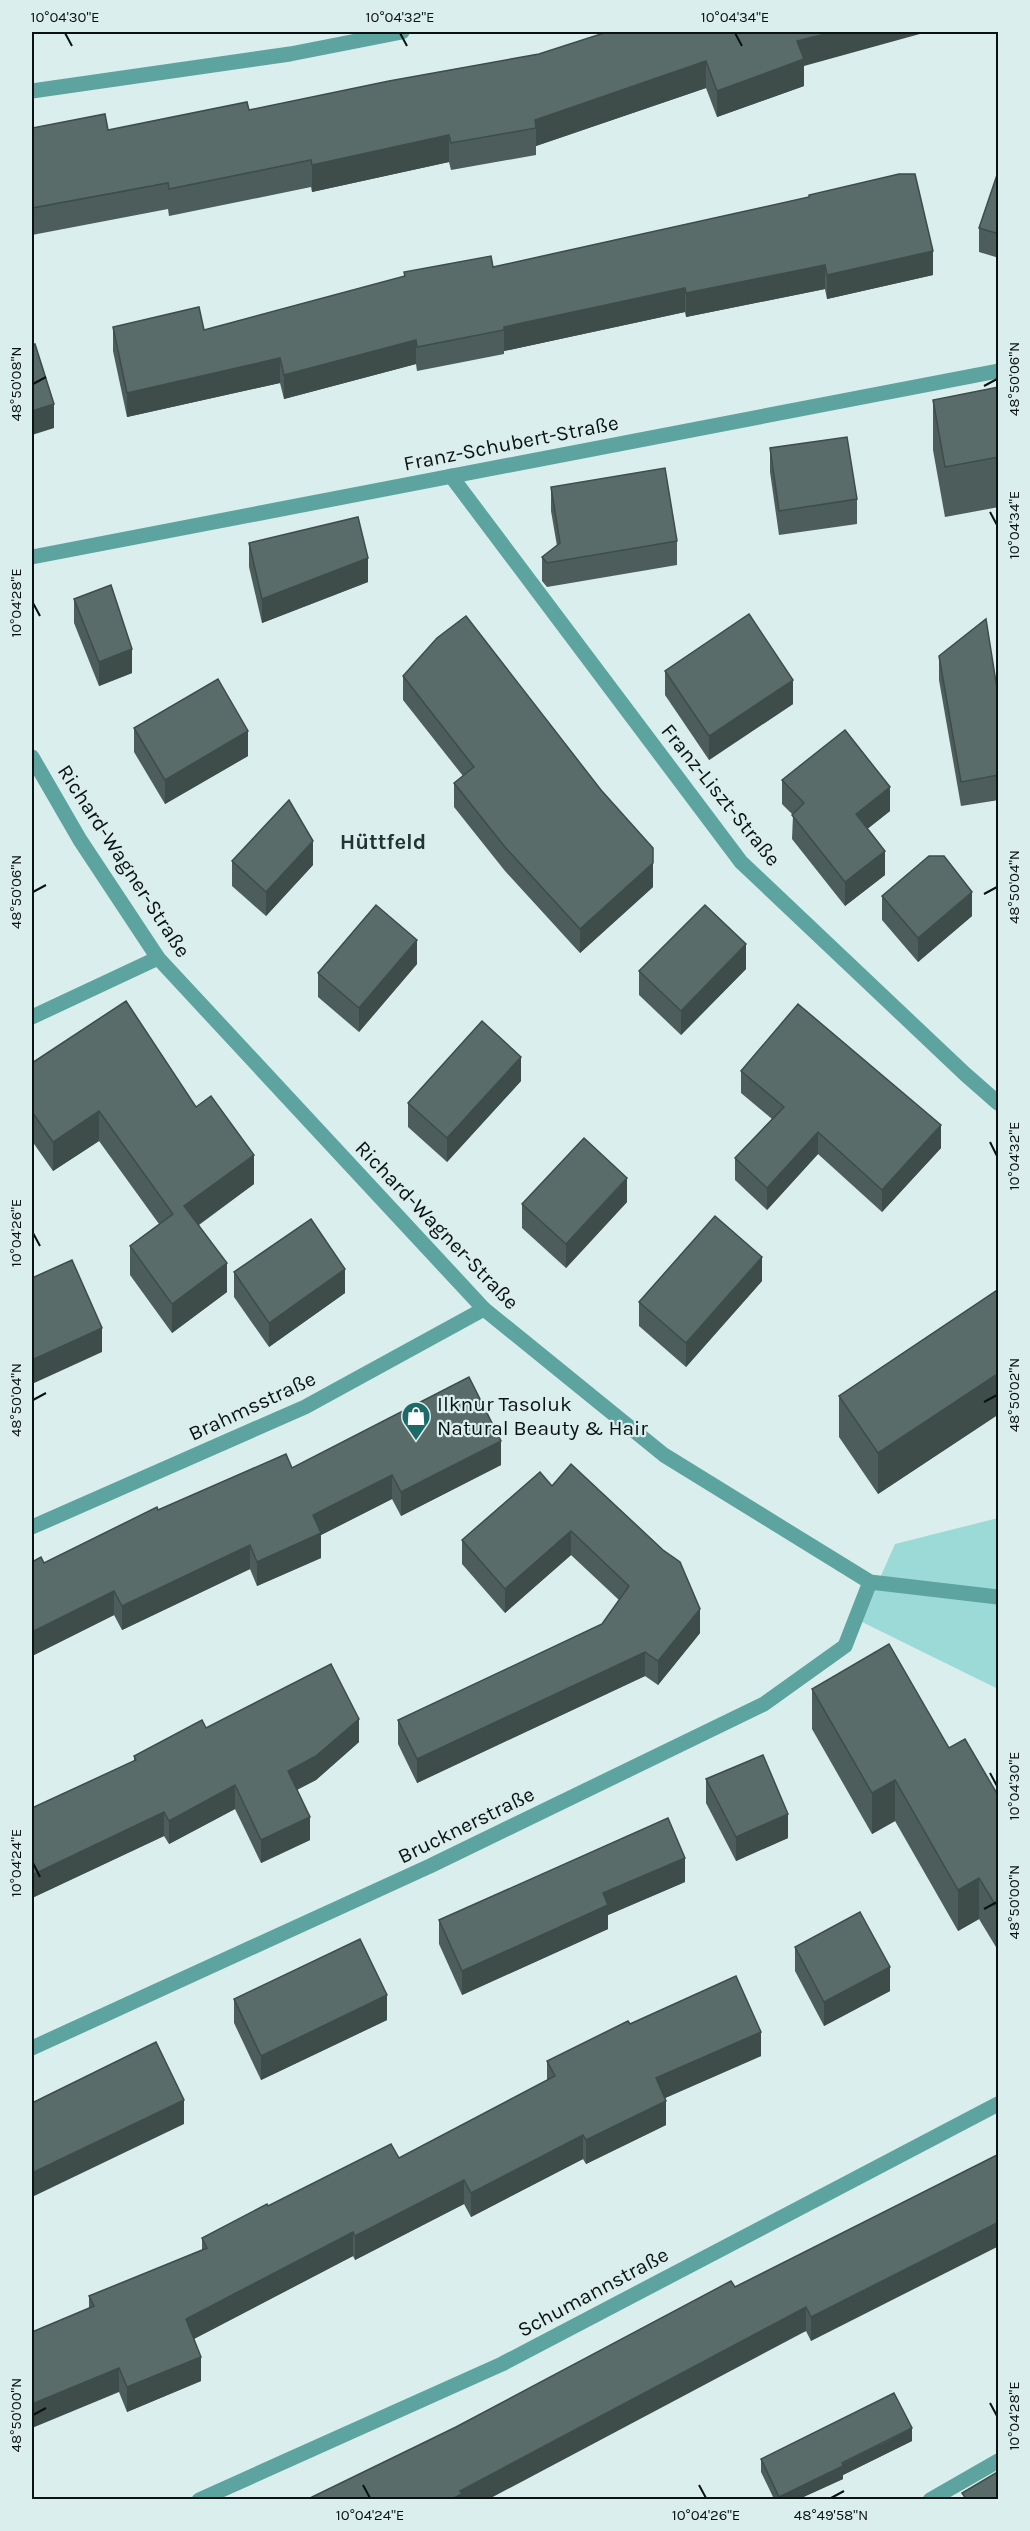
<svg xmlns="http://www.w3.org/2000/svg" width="1030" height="2531" font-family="Karla,sans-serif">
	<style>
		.green { fill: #9cdad7 }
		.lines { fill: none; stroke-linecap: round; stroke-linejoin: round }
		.minor { stroke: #5da3a0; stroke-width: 15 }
		.wall { fill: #4d5d5b }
		.shaded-wall { fill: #3e4c4a }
		.building { fill: #596c6a; stroke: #3e4c4a; stroke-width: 1.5 }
		.ticks { fill: none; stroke: #0b1312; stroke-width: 2 }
		.labels { text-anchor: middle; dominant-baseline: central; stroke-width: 4.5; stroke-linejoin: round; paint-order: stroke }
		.street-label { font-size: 21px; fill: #0b1312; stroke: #d9eeed }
		.poi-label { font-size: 21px; fill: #0b1312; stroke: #d9eeed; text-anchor: start }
		.neighbourhood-label { font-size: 22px; font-weight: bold; fill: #223332; stroke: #d9eeed }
		.neatline { fill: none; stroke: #0b1312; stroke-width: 2 }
		.ticks-label { font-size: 15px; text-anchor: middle; fill: #0b1312 }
	</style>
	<rect width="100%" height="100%" fill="#d9eeed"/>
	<!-- green -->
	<g class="green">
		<polygon points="998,1518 998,1591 880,1578 895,1544"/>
		<polygon points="874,1589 998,1603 998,1692 996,1688 862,1622"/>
	</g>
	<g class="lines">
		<!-- minor -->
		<g class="minor">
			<polyline points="32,91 290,54 402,32"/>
			<polyline points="451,476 741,862 965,1074 998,1103"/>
			<polyline points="32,557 998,371"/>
			<polyline points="32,757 80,840 158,958 484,1309 664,1455 870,1582 998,1597"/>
			<polyline points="32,1017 158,958"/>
			<polyline points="32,1527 305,1407 484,1309"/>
			<polyline points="32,2048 430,1866 764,1704 845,1646 870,1582"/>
			<polyline points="199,2500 502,2364 998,2104"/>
			<polyline points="930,2500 998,2461"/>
		</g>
	</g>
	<!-- wall -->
	<g class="wall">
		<polygon points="539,54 804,66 804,86 717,117 706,88 536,146 536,155 451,170 449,162 312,192 311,187 169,216 168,209 32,235 32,128 108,130 249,110"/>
		<polygon points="999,169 999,258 979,252 979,228"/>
		<polygon points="809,197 933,275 827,299 825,289 686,317 685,312 504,351 504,354 417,371 416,364 284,399 280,383 127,417 113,351 113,327 204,330 404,277 404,272 493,267"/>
		<polygon points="999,387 999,507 945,517 933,450 933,400"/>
		<polygon points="770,448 857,499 857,524 779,535 770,472"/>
		<polygon points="551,487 677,541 677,565 547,587 542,581 542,557 557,546 551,511"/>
		<polygon points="249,543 368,582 262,623 249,567"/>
		<polygon points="74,599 132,673 99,686 74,623"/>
		<polygon points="939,656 999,701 999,800 961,806 939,680"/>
		<polygon points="665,671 793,704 709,760 665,695"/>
		<polygon points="403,676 653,887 580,953 505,871 454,807 454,783 463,776 403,700"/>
		<polygon points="134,728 248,756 165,804 134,752"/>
		<polygon points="782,780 890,811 867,829 885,875 845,906 792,839 793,815 782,804"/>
		<polygon points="232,861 313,865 266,916 232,886"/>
		<polygon points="882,896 972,916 918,962 882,920"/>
		<polygon points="417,964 359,1032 318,997 318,973"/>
		<polygon points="746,969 681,1035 639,995 639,971"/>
		<polygon points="32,1063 196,1107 254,1184 199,1225 227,1292 172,1333 130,1275 130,1246 159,1224 99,1141 53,1171 32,1141"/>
		<polygon points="741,1071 941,1148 882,1212 818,1154 767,1210 735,1180 735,1158 772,1119 741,1093"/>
		<polygon points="521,1081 447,1162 408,1127 408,1103"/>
		<polygon points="627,1202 566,1268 522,1228 522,1204"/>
		<polygon points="234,1272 345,1293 269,1347 234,1297"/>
		<polygon points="762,1281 686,1367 639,1326 639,1302"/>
		<polygon points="999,1289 999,1414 878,1494 839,1437 839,1396"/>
		<polygon points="501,1465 401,1516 392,1499 321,1535 321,1558 257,1586 250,1569 122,1630 114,1615 32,1656 32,1562 44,1563 158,1510 292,1468"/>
		<polygon points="552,1486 700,1633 658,1685 645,1676 417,1783 398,1744 398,1720 602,1624 619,1600 571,1555 505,1613 462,1564 462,1540"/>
		<polygon points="812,1689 949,1748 999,1797 999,1952 979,1919 958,1931 895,1821 872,1834 812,1729"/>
		<polygon points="206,1728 359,1742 316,1780 297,1790 310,1840 261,1863 235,1809 169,1844 164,1836 32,1898 32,1808 134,1761 134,1756"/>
		<polygon points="706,1779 788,1838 736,1861 706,1803"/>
		<polygon points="685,1882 608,1915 608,1929 462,1995 439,1944 439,1920"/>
		<polygon points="795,1947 890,1991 824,2026 795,1971"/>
		<polygon points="234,1999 387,2020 261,2080 234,2023"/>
		<polygon points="630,2024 761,2056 665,2098 666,2125 586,2164 583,2159 471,2217 464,2204 355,2260 353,2256 194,2339 201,2381 127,2412 119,2392 89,2308 89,2296 202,2250 202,2238 268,2206 399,2158 547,2080 547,2061"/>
		<polygon points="999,2154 811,2341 806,2331 456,2427"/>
		<polygon points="912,2441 843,2475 843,2479 799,2499 774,2499 761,2472 761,2459"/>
	</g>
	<!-- shaded-wall -->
	<g class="shaded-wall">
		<polygon points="833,32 927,32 804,66 804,86 717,117 717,91 797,41"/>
		<polygon points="706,61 706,88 536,146 536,128 535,120"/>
		<polygon points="449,135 449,162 312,192 312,165"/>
		<polygon points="933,251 933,275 827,299 827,275"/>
		<polygon points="825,265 825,289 686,317 686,293"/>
		<polygon points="685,288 685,312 504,351 504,327"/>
		<polygon points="416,340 416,364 284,399 284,375"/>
		<polygon points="280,358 280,383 127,417 127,393"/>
		<polygon points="54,404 54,428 32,435 32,411"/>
		<polygon points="368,558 368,582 262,623 262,599"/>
		<polygon points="132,649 132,673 99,686 99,662"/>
		<polygon points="793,680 793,704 709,760 709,736"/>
		<polygon points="248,731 248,756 165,804 165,780"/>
		<polygon points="890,787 890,811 856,838 856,814"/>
		<polygon points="313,841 313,865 266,916 266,892"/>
		<polygon points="885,851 885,875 845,906 845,882"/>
		<polygon points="653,863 653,887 580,953 580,929"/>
		<polygon points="33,885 33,935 32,936 32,886"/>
		<polygon points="972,892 972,916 918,962 918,938"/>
		<polygon points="417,940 417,964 359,1032 359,1008"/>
		<polygon points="746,944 746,969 681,1035 681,1011"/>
		<polygon points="521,1057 521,1081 447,1162 447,1138"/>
		<polygon points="99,1111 99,1141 53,1171 53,1142"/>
		<polygon points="941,1125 941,1148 882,1212 882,1190"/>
		<polygon points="818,1132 818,1154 767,1210 767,1188"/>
		<polygon points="254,1155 254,1184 184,1235 184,1206"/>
		<polygon points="627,1178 627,1202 566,1268 566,1244"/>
		<polygon points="762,1257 762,1281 686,1367 686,1343"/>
		<polygon points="227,1263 227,1292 172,1333 172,1304"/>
		<polygon points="345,1269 345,1293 269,1347 269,1323"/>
		<polygon points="102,1328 102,1352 32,1384 32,1360"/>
		<polygon points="999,1373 999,1414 878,1494 878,1453"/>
		<polygon points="501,1441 501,1465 401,1516 401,1492"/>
		<polygon points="392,1475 392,1499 321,1535 321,1558 257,1586 257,1562 313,1515"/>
		<polygon points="571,1531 571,1555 505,1613 505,1589"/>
		<polygon points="250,1545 250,1569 122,1630 122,1606"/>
		<polygon points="114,1591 114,1615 32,1656 32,1632"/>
		<polygon points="700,1609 700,1633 658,1685 658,1661"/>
		<polygon points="645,1652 645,1676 417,1783 417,1759"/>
		<polygon points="359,1719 359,1742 316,1780 288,1794 288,1771"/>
		<polygon points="895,1780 895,1821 872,1834 872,1793"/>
		<polygon points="235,1785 235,1809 169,1844 169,1821"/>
		<polygon points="164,1812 164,1836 32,1898 32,1875"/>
		<polygon points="788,1814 788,1838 736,1861 736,1837"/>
		<polygon points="310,1817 310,1840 261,1863 261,1840"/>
		<polygon points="685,1858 685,1882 608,1915 608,1929 462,1995 462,1971 603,1893"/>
		<polygon points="979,1878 979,1919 958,1931 958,1890"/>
		<polygon points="890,1967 890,1991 824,2026 824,2002"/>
		<polygon points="387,1995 387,2020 261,2080 261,2056"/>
		<polygon points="761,2032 761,2056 656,2102 656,2078"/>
		<polygon points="184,2100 184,2124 32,2197 32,2173"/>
		<polygon points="666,2101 666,2125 586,2164 586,2140"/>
		<polygon points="583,2135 583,2159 471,2217 471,2193"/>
		<polygon points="464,2180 464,2204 355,2260 355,2236"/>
		<polygon points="999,2222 999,2246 811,2341 811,2317"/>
		<polygon points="353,2232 353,2256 186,2343 186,2319"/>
		<polygon points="806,2307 806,2331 489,2499 452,2499 460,2491"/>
		<polygon points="201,2357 201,2381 127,2412 127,2387"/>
		<polygon points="119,2368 119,2392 32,2428 32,2404"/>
		<polygon points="912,2428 912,2441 843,2475 843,2479 799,2499 779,2499 779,2497"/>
	</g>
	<!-- building -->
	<g class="building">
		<polygon points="607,32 833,32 797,41 804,59 717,91 706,61 535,120 536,128 451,143 449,135 312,165 311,160 169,189 168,183 32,208 32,128 105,114 108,130 247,102 249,110 389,81 539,54"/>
		<polygon points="999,169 999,234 979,228"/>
		<polygon points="899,174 915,174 933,251 827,275 825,265 686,293 685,288 504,327 504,330 417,347 416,340 284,375 280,358 127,393 113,327 199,307 204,330 405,276 404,272 491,256 493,267 809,197 809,195"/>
		<polygon points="35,344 54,404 32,411 32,345"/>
		<polygon points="999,387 999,457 945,467 933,400"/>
		<polygon points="847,437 857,499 779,511 770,448"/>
		<polygon points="665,468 677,541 547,563 542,557 560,543 551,487"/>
		<polygon points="358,517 368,558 262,599 249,543"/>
		<polygon points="111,585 132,649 99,662 74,599"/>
		<polygon points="749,614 793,680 709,736 665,671"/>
		<polygon points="466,616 601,790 653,848 653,863 580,929 505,847 454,783 474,767 403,676 437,638"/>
		<polygon points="986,619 999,701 999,775 961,782 939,656"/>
		<polygon points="218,679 248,731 165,780 134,728"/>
		<polygon points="845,730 890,787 856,814 885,851 845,882 792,815 804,803 782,780"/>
		<polygon points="289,800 313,841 266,892 232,861"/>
		<polygon points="929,856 944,856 972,892 918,938 882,896"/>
		<polygon points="376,905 417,940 359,1008 318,973"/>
		<polygon points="705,905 746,944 681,1011 639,971"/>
		<polygon points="126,1001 196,1107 211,1096 254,1155 184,1206 227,1263 172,1304 130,1246 173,1214 99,1111 53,1142 32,1112 32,1063"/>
		<polygon points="798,1004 941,1125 882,1190 818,1132 767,1188 735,1158 784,1107 741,1071"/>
		<polygon points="482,1021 521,1057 447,1138 408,1103"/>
		<polygon points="584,1138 627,1178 566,1244 522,1204"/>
		<polygon points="715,1216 762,1257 686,1343 639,1302"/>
		<polygon points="311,1219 345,1269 269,1323 234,1272"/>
		<polygon points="72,1260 102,1328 32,1360 32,1278"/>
		<polygon points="999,1289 999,1373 878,1453 839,1396"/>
		<polygon points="469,1377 501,1441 401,1492 392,1475 313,1515 321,1533 257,1562 250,1545 122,1606 114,1591 32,1632 32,1562 41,1557 44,1563 157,1507 158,1510 286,1454 292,1468"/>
		<polygon points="571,1464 663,1550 680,1562 700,1609 658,1661 645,1652 417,1759 398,1720 602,1624 629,1586 571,1531 505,1589 462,1540 540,1472 552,1486"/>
		<polygon points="889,1644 949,1748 965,1739 999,1797 999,1911 979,1878 958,1890 895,1780 872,1793 812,1689"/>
		<polygon points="331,1664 359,1719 316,1756 288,1771 310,1817 261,1840 235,1785 169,1821 164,1812 32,1875 32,1808 136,1760 134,1756 202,1720 206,1728"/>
		<polygon points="763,1755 788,1814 736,1837 706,1779"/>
		<polygon points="668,1818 685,1858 603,1893 608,1905 462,1971 439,1920"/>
		<polygon points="860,1912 890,1967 824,2002 795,1947"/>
		<polygon points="360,1939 387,1995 261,2056 234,1999"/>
		<polygon points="736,1976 761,2032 656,2078 666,2101 586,2140 583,2135 471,2193 464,2180 355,2236 353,2232 186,2319 201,2357 127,2387 119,2368 32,2404 32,2332 94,2306 89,2296 207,2248 202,2238 267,2204 268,2206 391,2144 399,2158 555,2076 547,2061 628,2021 630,2024"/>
		<polygon points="156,2042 184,2100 32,2173 32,2103"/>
		<polygon points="999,2154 999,2222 811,2317 806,2307 460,2491 462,2494 452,2499 308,2499 456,2427 731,2281 735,2287"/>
		<polygon points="894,2393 912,2428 842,2463 843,2466 779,2497 761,2459"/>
		<polygon points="999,2471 999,2499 966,2499 962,2493"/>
	</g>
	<!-- ticks -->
	<path class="ticks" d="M65,33L72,46M400,33L407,46M735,33L742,46M33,384L46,377M984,386L997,379M990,512L997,525M33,603L40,616M33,892L46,885M984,894L997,887M990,1142L997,1156M33,1233L40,1246M33,1400L46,1393M984,1402L997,1395M990,1773L997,1786M33,1863L40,1877M984,1909L997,1902M990,2403L997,2416M33,2415L46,2408M363,2485L370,2498M699,2485L706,2498M831,2498L844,2491"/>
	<!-- icons -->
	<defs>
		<g id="shop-pin" transform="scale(1.5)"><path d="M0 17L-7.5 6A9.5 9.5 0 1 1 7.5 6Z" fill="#1e6a68" stroke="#d9eeed"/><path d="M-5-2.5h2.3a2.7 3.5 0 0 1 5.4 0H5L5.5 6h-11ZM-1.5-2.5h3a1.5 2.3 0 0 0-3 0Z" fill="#fff"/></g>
	</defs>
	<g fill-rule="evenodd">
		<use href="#shop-pin" x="416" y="1416"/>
	</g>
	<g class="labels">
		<!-- street labels -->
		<g class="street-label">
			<text transform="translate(511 443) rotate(-11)">Franz-Schubert-Straße</text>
			<text transform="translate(721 795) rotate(51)">Franz-Liszt-Straße</text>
			<text transform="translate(124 861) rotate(57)">Richard-Wagner-Straße</text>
			<text transform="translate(437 1225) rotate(46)">Richard-Wagner-Straße</text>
			<text transform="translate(252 1406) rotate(-25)">Brahmsstraße</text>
			<text transform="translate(466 1825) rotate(-26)">Brucknerstraße</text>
			<text transform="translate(593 2292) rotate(-28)">Schumannstraße</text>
		</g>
		<!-- poi labels -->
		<g class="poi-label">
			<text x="437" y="1404">Ilknur Tasoluk<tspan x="437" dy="24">Natural Beauty &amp; Hair</tspan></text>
		</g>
		<!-- neighbourhood labels -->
		<g class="neighbourhood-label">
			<text x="383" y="842">Hüttfeld</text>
		</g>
	</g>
	<!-- border -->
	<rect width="1030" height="2531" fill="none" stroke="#d9eeed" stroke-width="66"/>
	<rect x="33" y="33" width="964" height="2465" class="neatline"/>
	<g class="ticks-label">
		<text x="65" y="22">10°04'30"E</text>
		<text x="400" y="22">10°04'32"E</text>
		<text x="735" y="22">10°04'34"E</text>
		<text transform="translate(1014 379) rotate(-90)" y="5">48°50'06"N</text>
		<text transform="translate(16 384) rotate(-90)" y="5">48°50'08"N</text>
		<text transform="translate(1014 525) rotate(-90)" y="5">10°04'34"E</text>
		<text transform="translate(16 603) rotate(-90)" y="5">10°04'28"E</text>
		<text transform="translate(1014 887) rotate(-90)" y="5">48°50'04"N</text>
		<text transform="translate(16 892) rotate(-90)" y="5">48°50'06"N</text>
		<text transform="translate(1014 1156) rotate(-90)" y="5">10°04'32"E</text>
		<text transform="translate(16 1233) rotate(-90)" y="5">10°04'26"E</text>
		<text transform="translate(1014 1395) rotate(-90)" y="5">48°50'02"N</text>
		<text transform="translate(16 1400) rotate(-90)" y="5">48°50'04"N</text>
		<text transform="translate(1014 1786) rotate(-90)" y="5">10°04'30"E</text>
		<text transform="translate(16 1863) rotate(-90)" y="5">10°04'24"E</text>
		<text transform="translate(1014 1902) rotate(-90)" y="5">48°50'00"N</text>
		<text transform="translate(16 2415) rotate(-90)" y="5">48°50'00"N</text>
		<text transform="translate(1014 2416) rotate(-90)" y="5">10°04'28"E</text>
		<text x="370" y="2520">10°04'24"E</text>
		<text x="706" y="2520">10°04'26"E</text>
		<text x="831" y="2520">48°49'58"N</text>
	</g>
</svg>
